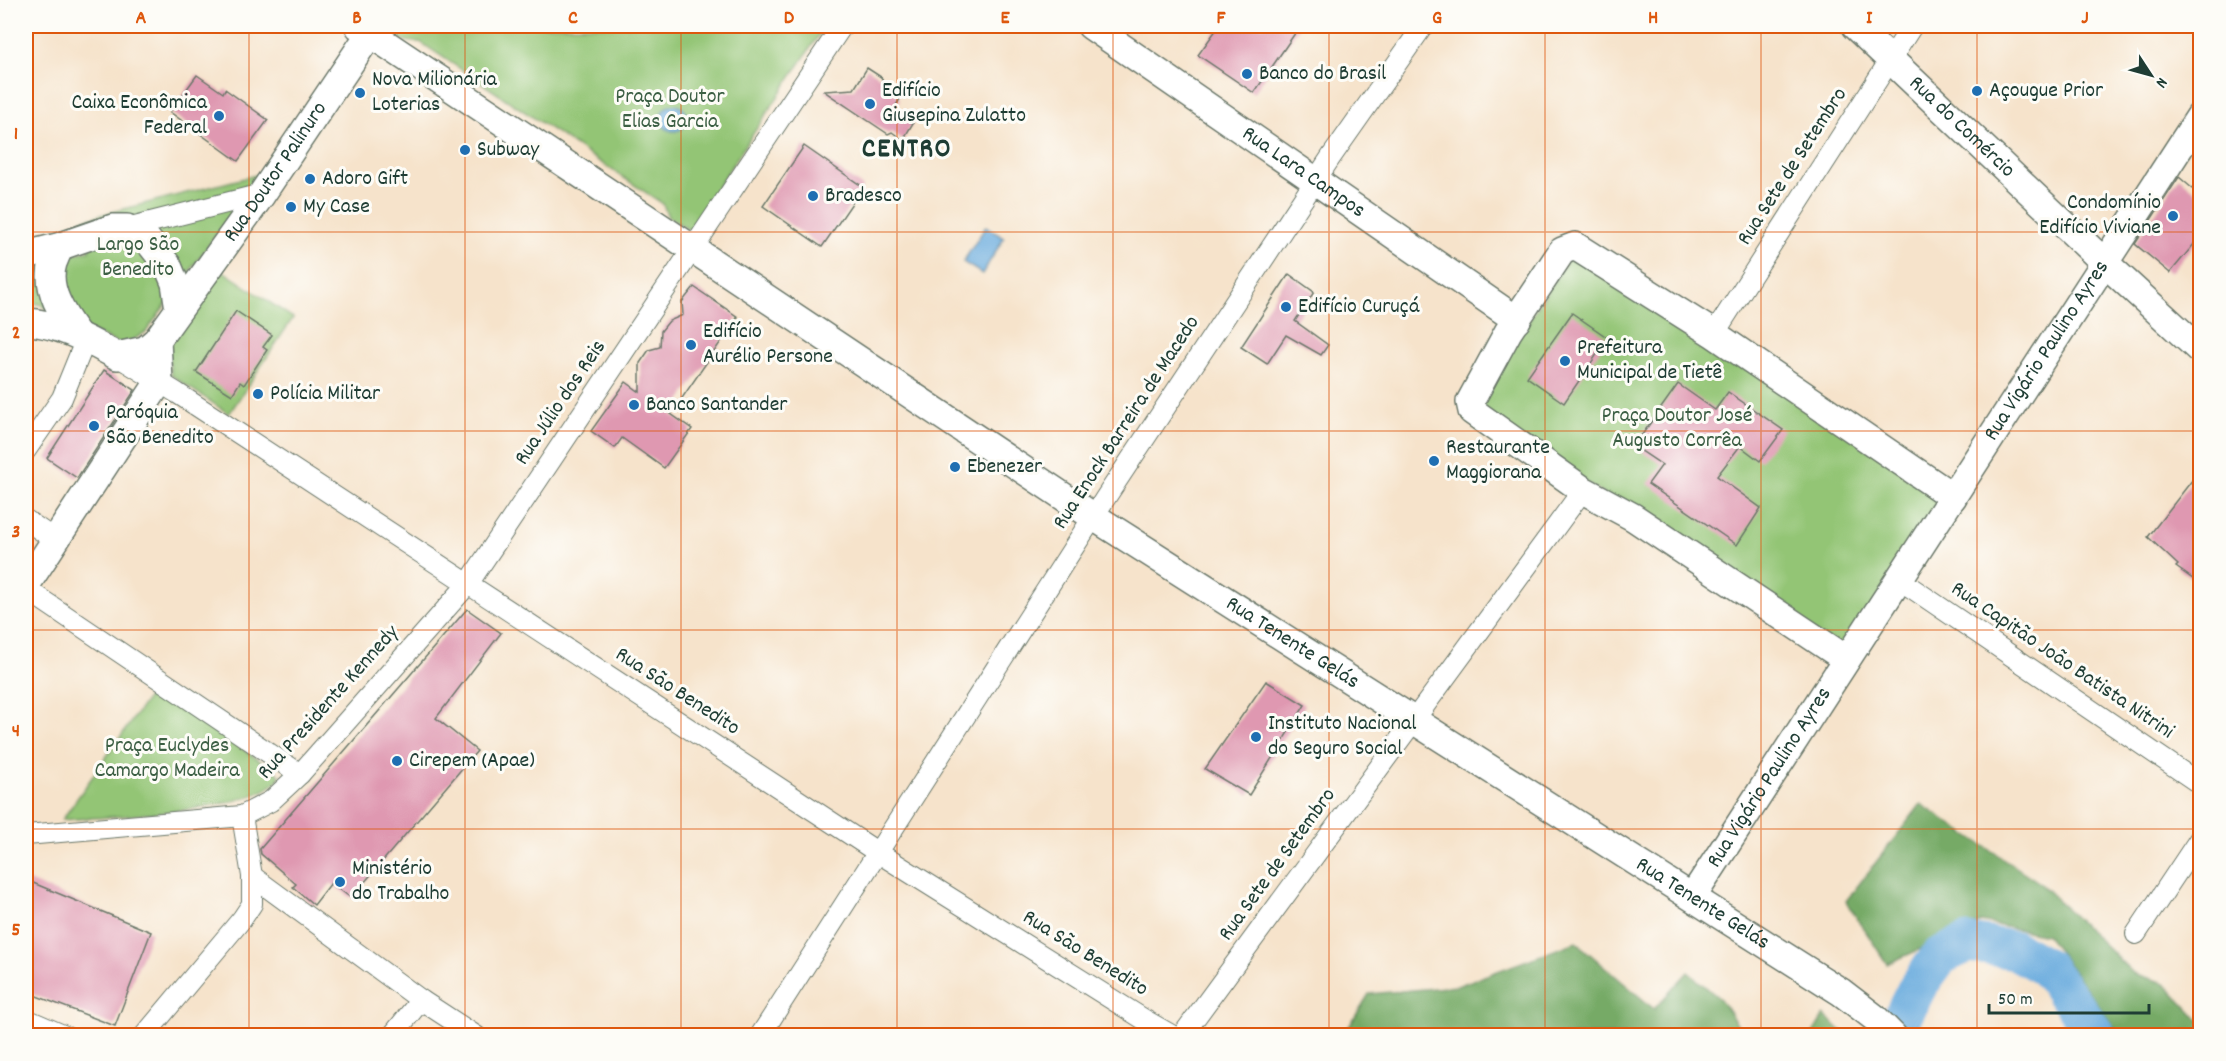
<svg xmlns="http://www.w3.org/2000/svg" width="2226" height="1061" font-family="Dekko,sans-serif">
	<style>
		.green { fill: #93c575; stroke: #598154; stroke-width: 1.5 }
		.forest { fill: #76aa66; stroke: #4a744d; stroke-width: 1.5 }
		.water { fill: #6aacde; stroke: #447489; stroke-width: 1.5 }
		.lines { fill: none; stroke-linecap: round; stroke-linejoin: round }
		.river { stroke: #6aacde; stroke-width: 39 }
		.building { fill: #df98b1 }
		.street-casing { stroke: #6a7769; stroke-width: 22 }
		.secondary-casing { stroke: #6a7769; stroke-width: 30 }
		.street { stroke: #fff; stroke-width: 20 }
		.secondary { stroke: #fff; stroke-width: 27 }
		.grid { fill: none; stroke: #de580e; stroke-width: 1.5; stroke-opacity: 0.55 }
		.poi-dot { fill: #1f6fb2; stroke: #fdfcf7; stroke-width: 2 }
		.labels { text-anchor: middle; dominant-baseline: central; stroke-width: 6; stroke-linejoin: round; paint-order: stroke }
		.poi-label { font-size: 22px; fill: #1f3d34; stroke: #fdfcf7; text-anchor: start }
		.park-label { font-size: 22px; fill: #3c5f44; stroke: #fdfcf7 }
		.street-label { font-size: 22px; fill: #1f3d34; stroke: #fdfcf7 }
		.district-label { font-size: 28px; font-weight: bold; letter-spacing: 1.5px; fill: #1f3d34; stroke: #fdfcf7 }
		.neatline { fill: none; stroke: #de580e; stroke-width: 2 }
		.grid-label { font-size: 20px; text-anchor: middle; font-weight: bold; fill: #de580e }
	</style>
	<rect width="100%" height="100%" fill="#fdfcf7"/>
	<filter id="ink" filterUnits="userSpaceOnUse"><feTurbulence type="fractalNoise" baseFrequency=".0167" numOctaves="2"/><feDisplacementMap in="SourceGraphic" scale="12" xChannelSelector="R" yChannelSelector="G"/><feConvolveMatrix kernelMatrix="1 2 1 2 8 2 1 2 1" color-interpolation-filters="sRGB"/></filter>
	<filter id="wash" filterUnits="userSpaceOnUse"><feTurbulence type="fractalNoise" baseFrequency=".008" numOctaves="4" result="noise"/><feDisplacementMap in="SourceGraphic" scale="24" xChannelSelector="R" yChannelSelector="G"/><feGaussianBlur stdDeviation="1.35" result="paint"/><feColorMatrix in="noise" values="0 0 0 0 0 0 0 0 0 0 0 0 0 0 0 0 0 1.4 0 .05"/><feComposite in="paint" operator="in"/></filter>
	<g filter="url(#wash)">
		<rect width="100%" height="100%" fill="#f6e3cb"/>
		<!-- green -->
		<g class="green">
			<path d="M387,26H825L713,194C714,210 707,226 692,232L668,217L663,204L420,42C408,43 391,39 387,26Z"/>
			<polygon points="260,174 146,332 133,340 120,344 56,317 40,304 26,304 26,267 90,250 81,220"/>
			<polygon points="1574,250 1947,495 1841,651 1473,408"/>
			<polygon points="217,267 293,318 229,414 171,375 167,343"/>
			<path d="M154,689L278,773L280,776C265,812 101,817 62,820Z"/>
		</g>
		<!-- forest -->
		<g class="forest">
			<polygon points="1921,804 2040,883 2133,973 2164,983 2200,1021 2200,1035 2120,1035 2047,935 1981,922 1887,964 1846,901"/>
			<polygon points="1576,942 1654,1009 1688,972 1720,999 1744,1035 1344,1035 1369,994 1457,986"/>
			<polygon points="1824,1015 1846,1035 1812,1035"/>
		</g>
		<!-- water -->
		<g class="water">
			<circle cx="674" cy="118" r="13"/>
			<polygon points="986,226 1004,238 982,274 963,262"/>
		</g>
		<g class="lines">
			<!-- river -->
			<polyline class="river" points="1893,1036 1918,986 1940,956 1968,943 2015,950 2047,968 2097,1036"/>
		</g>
		<g id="blocks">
			<!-- building -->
			<g class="building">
				<polygon points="1219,26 1300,26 1254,93 1198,55"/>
				<polygon points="867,68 881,77 883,81 900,99 893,110 913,123 903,140 892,132 888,134 824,91 854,89"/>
				<polygon points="197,75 223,93 225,89 268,120 238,161 170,112"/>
				<polygon points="804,146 863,187 822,247 763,206"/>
				<polygon points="2179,177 2200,195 2200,237 2170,273 2135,244"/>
				<polygon points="1289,274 1314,292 1295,321 1328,345 1321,355 1286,335 1267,364 1241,347"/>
				<polygon points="694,287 738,317 671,414 692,429 664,468 622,438 615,448 591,431 626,382 640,392 640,363 649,350 660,347 661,331 669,321 683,315 682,302"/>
				<polygon points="236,311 272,335 263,347 267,350 244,385 240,382 232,395 196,372"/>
				<polygon points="1572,313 1608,338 1564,403 1527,377"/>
				<polygon points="104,370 135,390 77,478 47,458"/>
				<polygon points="1678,384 1715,410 1728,392 1783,430 1760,461 1740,446 1717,476 1761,508 1737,545 1648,484 1662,465 1634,446"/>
				<polygon points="2200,470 2200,584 2176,567 2178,565 2148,537"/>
				<polygon points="467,609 501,633 436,718 477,751 351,898 331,883 314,905 293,887 296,884 261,854 260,849"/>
				<polygon points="1266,681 1305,705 1249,795 1205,769"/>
				<polygon points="26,880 151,932 115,1026 26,992"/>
			</g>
		</g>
	</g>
	<g filter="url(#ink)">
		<use href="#blocks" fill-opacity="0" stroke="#6a7769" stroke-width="1.5"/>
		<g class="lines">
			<!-- street casing -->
			<g class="street-casing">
				<g id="street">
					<polyline points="127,228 262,194"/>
					<polyline points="1714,334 1912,26"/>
					<polyline points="117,356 177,393 877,852 1145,1020 1173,1036"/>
					<polyline points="26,450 62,398 86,339"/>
					<polyline points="26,520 55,540"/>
					<polyline points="1897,578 2200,784"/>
					<polyline points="26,589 300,774"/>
					<polyline points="26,835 242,816 271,801 300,774 468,584 842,26"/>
					<polyline points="252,876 421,1000 476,1036"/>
					<polyline points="2136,934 2200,838"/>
					<polyline points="26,1019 65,1036"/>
					<polyline points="144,1036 242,919 252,904 252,876 242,816"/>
					<polyline points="392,1036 421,1000"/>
					<polyline points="760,1036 1106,497 1331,157 1423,26"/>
					<polyline points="1182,1036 1583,490"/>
				</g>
			</g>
			<!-- secondary casing -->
			<g class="secondary-casing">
				<g id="secondary">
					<path id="s1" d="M359,26L1094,517L1841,992L1875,1018L1893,1036"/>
					<path id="s2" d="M1091,26L1517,320"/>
					<path id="s3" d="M1855,26L2105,263L2200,350"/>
					<path d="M61,246C58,251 55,257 53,263C45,289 63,315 77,334"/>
					<polyline points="26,255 61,246 113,228 127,228 145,237 168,266 175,283 179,309"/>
					<path id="s4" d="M26,322C59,323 88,340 117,356L145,350L157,340L262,194L375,26"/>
					<polyline points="26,585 159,382 157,340"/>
					<polyline points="1846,659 1633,517 1583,490 1472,411 1470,402 1508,332 1562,251 1575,246 1714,334 1953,497"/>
					<path id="s5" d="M1693,896C1861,636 2030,376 2200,116"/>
				</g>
			</g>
			<!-- street -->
			<use href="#street" class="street"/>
			<!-- secondary -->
			<use href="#secondary" class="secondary"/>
		</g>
	</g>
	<!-- grid -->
	<path class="grid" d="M249,26V1036M465,26V1036M681,26V1036M897,26V1036M1113,26V1036M1329,26V1036M1545,26V1036M1761,26V1036M1977,26V1036M26,232H2200M26,431H2200M26,630H2200M26,829H2200"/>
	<!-- markers -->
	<g class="poi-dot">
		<circle cx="1247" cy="74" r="6"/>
		<circle cx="1977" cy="91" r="6"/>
		<circle cx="360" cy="93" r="6"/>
		<circle cx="870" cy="104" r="6"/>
		<circle cx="219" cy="116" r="6"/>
		<circle cx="465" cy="150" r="6"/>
		<circle cx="310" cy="179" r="6"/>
		<circle cx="813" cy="196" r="6"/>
		<circle cx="291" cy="207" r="6"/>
		<circle cx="2173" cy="216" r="6"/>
		<circle cx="1286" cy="307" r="6"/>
		<circle cx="691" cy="345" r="6"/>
		<circle cx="1565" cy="361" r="6"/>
		<circle cx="258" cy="394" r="6"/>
		<circle cx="634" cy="405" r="6"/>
		<circle cx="94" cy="426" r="6"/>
		<circle cx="1434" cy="461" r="6"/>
		<circle cx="955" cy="467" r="6"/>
		<circle cx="1256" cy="737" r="6"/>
		<circle cx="397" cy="761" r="6"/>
		<circle cx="340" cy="882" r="6"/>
	</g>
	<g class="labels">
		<!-- poi labels -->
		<g class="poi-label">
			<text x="1259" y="74">Banco do Brasil</text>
			<text x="372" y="80">Nova Milionária<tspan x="372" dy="25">Loterias</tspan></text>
			<text x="882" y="91">Edifício<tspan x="882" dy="25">Giusepina Zulatto</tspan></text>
			<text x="1989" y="91">Açougue Prior</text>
			<text x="207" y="103" text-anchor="end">Caixa Econômica<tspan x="207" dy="25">Federal</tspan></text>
			<text x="477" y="150">Subway</text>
			<text x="322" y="179">Adoro Gift</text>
			<text x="825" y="196">Bradesco</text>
			<text x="2161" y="203" text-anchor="end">Condomínio<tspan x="2161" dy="25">Edifício Viviane</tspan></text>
			<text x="303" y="207">My Case</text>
			<text x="1298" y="307">Edifício Curuçá</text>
			<text x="703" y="332">Edifício<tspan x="703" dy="25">Aurélio Persone</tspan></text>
			<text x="1577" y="348">Prefeitura<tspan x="1577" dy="25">Municipal de Tietê</tspan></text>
			<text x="270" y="394">Polícia Militar</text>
			<text x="646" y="405">Banco Santander</text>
			<text x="106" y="413">Paróquia<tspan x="106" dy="25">São Benedito</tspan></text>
			<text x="1446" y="448">Restaurante<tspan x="1446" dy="25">Maggiorana</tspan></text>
			<text x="967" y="467">Ebenezer</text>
			<text x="1268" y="724">Instituto Nacional<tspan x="1268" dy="25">do Seguro Social</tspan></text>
			<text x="409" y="761">Cirepem (Apae)</text>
			<text x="352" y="869">Ministério<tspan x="352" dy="25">do Trabalho</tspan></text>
		</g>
		<!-- park labels -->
		<g class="park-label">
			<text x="670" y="97">Praça Doutor<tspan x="670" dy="25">Elias Garcia</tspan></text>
			<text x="138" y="245">Largo São<tspan x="138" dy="25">Benedito</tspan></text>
			<text x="1677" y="416">Praça Doutor José<tspan x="1677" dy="25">Augusto Corrêa</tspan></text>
			<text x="167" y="746">Praça Euclydes<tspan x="167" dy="25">Camargo Madeira</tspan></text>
		</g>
		<!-- street labels -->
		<g class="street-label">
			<text stroke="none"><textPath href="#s3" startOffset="147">Rua do Comércio</textPath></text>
			<text transform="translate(1793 167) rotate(-57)">Rua Sete de Setembro</text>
			<text stroke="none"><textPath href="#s4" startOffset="348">Rua Doutor Palinuro</textPath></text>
			<text stroke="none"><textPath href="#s2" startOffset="258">Rua Lara Campos</textPath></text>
			<text stroke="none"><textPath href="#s5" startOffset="650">Rua Vigário Paulino Ayres</textPath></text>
			<text transform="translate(561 403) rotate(-56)">Rua Júlio dos Reis</text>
			<text transform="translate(1127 423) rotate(-57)">Rua Enock Barreira de Macedo</text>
			<text stroke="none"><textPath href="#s1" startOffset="1119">Rua Tenente Gelás</textPath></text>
			<text transform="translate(2062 661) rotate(34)">Rua Capitão João Batista Nitrini</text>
			<text transform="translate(677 692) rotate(33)">Rua São Benedito</text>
			<text transform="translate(329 703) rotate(-48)">Rua Presidente Kennedy</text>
			<text stroke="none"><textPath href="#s5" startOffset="141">Rua Vigário Paulino Ayres</textPath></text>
			<text transform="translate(1278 865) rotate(-54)">Rua Sete de Setembro</text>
			<text stroke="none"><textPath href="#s1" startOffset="1605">Rua Tenente Gelás</textPath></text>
			<text transform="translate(1085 954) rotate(32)">Rua São Benedito</text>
		</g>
		<!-- district labels -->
		<g class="district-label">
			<text x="907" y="151">CENTRO</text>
		</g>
	</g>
	<!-- margin -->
	<rect width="2226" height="1061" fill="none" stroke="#fdfcf7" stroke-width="66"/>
	<!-- north arrow -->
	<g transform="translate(2151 75) rotate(126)" stroke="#fdfcf7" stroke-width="4.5" paint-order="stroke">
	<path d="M0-4.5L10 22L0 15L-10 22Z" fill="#1f3d34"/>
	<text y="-9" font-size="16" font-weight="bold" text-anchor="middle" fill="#1f3d34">N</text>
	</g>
	<!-- scale -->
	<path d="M1989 1004v9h160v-9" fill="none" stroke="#1f3d34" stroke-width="3"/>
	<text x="1998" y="1004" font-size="18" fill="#1f3d34" stroke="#fdfcf7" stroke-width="4.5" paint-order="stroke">50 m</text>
	<rect x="33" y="33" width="2160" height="995" class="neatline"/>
	<g class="grid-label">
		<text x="141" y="23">A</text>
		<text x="357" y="23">B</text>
		<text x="573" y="23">C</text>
		<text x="789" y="23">D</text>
		<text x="1005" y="23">E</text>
		<text x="1221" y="23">F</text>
		<text x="1437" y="23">G</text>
		<text x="1653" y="23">H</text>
		<text x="1869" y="23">I</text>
		<text x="2085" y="23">J</text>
		<text x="16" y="139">1</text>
		<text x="16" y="338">2</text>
		<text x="16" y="537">3</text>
		<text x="16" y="736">4</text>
		<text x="16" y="935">5</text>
	</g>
</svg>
